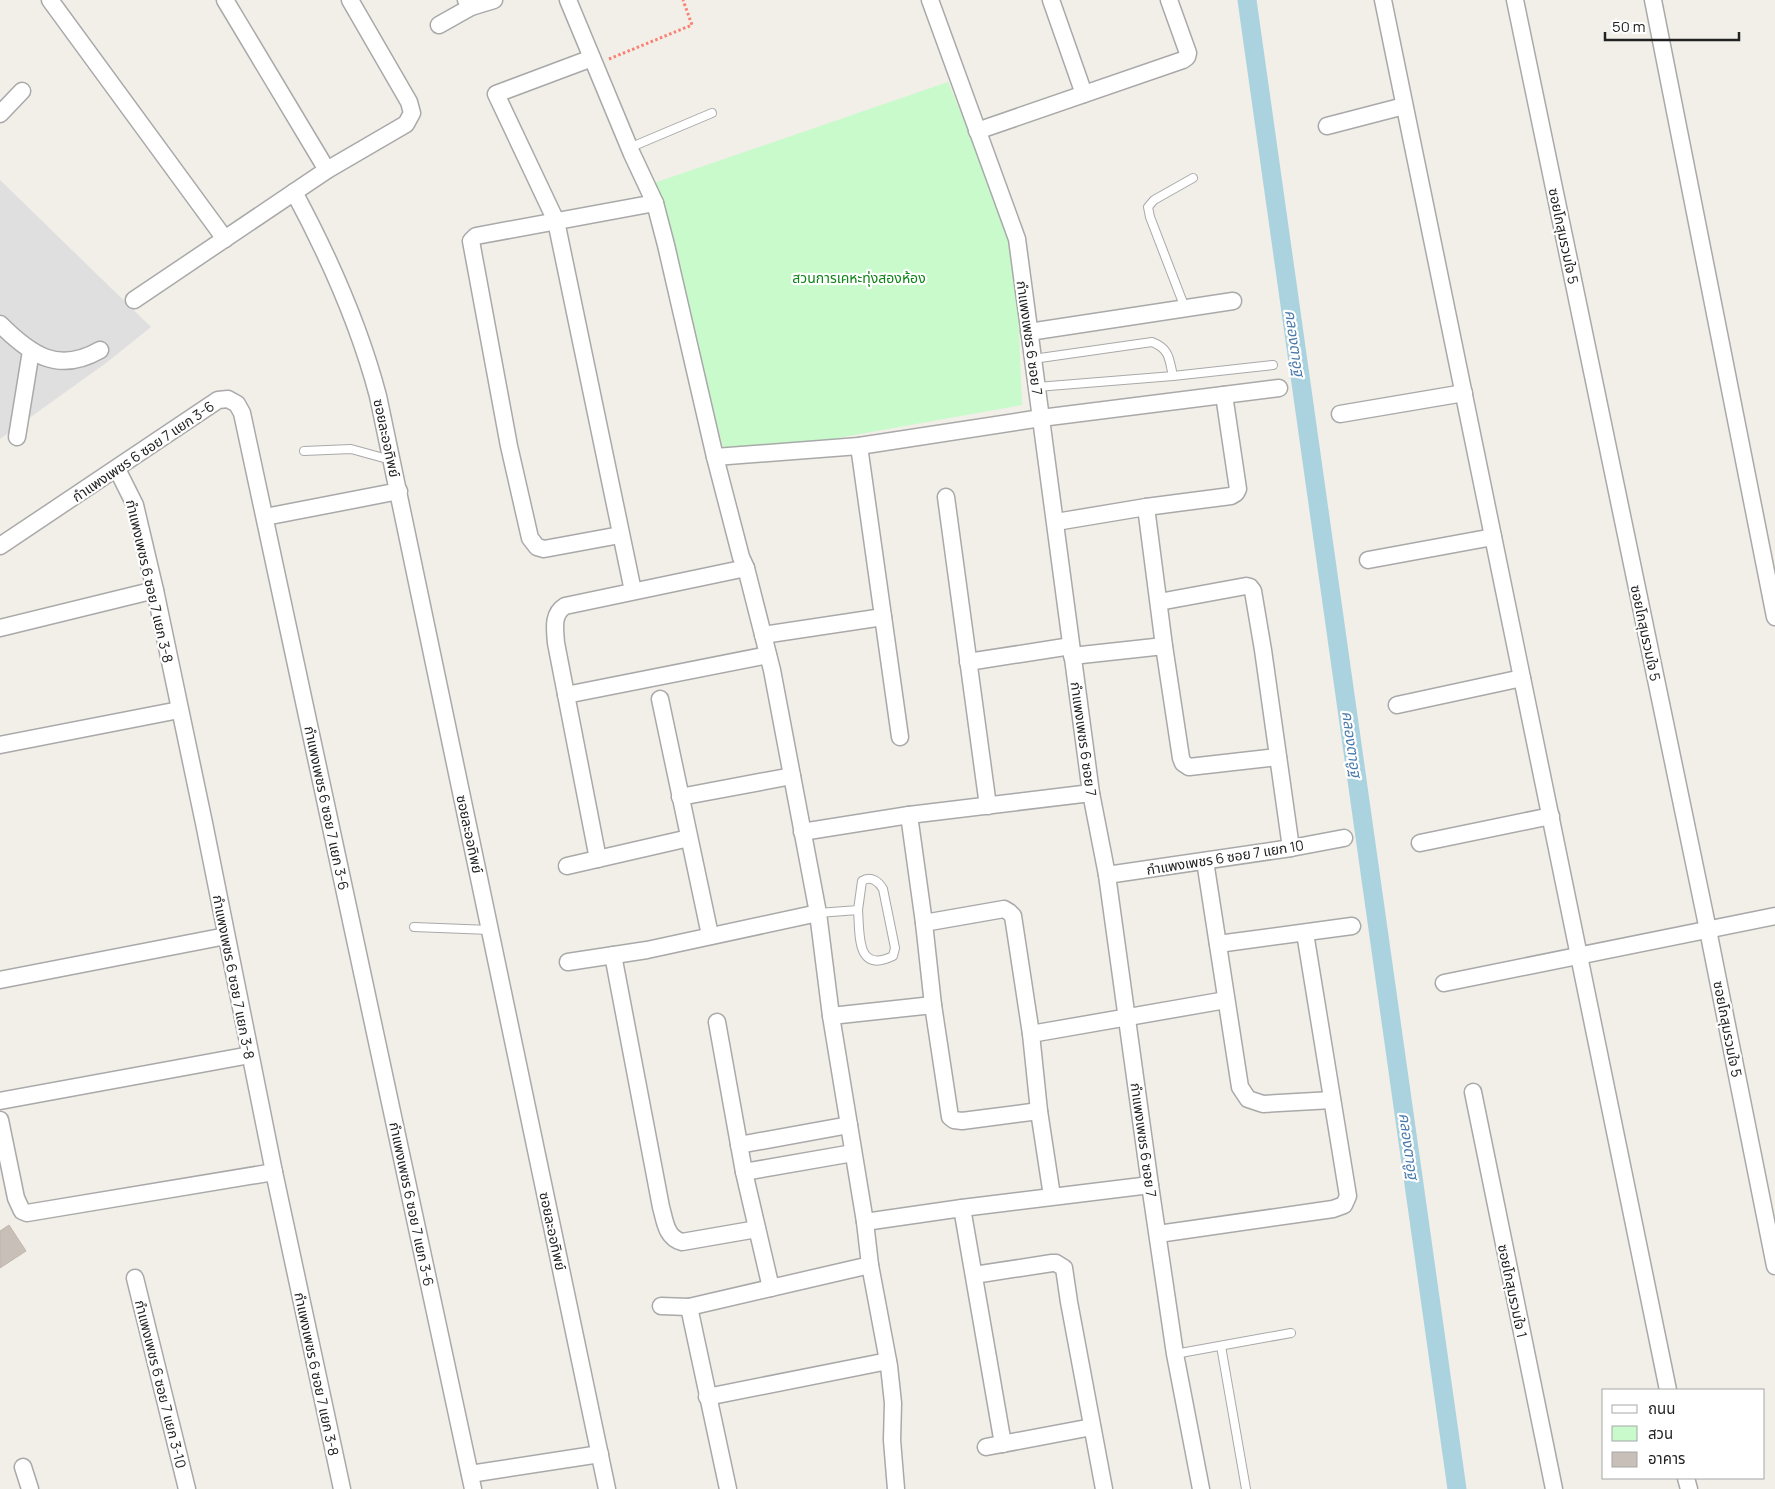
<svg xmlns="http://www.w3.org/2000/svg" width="1775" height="1489" font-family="Manrope,'Noto Sans Thai',sans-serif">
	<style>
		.residential { fill: #e0dfdf }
		.park { fill: #c8facc }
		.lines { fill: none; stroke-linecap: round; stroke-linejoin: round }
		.canal { stroke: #aad3df; stroke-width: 19 }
		.building { fill: #c7bfb8; stroke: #c4b6ab }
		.lane-casing { stroke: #a9a9a9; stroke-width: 10 }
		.street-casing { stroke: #a9a9a9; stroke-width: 19 }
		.path { stroke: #fa8072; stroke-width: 3; stroke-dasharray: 2.5 2.5; stroke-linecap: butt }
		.lane { stroke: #fff; stroke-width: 8 }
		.street { stroke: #fff; stroke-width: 16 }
		.labels { text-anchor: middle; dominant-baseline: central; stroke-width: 4.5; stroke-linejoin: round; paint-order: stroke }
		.street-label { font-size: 14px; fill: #222; stroke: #fff }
		.park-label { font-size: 14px; fill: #0c8416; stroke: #fff }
		.water-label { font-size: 15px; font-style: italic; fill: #4a7aab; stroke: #fff }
	</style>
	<rect width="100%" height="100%" fill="#f2efe9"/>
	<!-- residential -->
	<polygon class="residential" points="0,180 151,327 106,363 0,439"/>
	<!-- park -->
	<polygon class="park" points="948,82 1015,240 1022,405 726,458 651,184"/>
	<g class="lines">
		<!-- canal -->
		<polyline class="canal" points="1247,0 1457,1489"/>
	</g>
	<!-- building -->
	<polygon class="building" points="9,1225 26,1251 0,1268 0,1231"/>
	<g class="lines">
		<!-- lane casing -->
		<g class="lane-casing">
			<g id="lane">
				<polyline points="629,148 712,113"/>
				<polyline points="1185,308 1150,217 1148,207 1154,200 1193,178"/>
				<path d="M1033,359L1152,342C1170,349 1169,359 1173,376"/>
				<polyline points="1037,387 1173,376 1273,365"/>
				<polyline points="304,451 351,449 391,460"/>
				<path d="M818,913L858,910L862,881C871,875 879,882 883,889L895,948L893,956C856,974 860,935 858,910"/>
				<polyline points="414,927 490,930"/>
				<polyline points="1221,1346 1246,1489"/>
				<polyline points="1175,1354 1291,1333"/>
			</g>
		</g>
		<!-- street casing -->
		<g class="street-casing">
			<g id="street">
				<polyline points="50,0 225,239"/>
				<polyline points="225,0 327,170"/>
				<polyline points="466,0 471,7 494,0"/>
				<polyline points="568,0 632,154 655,203 666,245 715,457 741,557 746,568 772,670 818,913 831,1016 865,1222 870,1265 889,1366 893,1403 892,1440 896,1489"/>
				<polyline points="930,0 1017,239 1091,793 1107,875 1150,1185 1175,1354 1201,1489"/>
				<polyline points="1051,0 1084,94"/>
				<polyline points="1383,0 1668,1390"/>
				<polyline points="1515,0 1708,930 1775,1266"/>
				<polyline points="1653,0 1775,617"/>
				<polyline points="439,25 471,7"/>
				<polyline points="592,58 496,94 556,221 633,591"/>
				<polyline points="0,114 22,91"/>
				<polyline points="1327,126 1404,106"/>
				<polyline points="977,131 1183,60 1187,57 1188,53 1169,0"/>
				<path d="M294,192C329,257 359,324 378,396L607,1489"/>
				<polyline points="134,300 327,170 406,124 412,113 409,102 350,0"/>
				<path d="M0,324C31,355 58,374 100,350"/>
				<polyline points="1029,332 1233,301"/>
				<polyline points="1340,414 1464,393"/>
				<polyline points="17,437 31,351"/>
				<polyline points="859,446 900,737"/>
				<polyline points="715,457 859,446 1041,418 1279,388"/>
				<polyline points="117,469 135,505 155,590 204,823 274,1172 342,1489"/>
				<polyline points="946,497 988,806"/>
				<polyline points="1146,507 1164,646 1181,758 1183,763 1189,767 1278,757"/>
				<polyline points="265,517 399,491"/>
				<polyline points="1056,522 1146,507 1231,496 1236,493 1238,489 1224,395"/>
				<polyline points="620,535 544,549 537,547 530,538 509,446 471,241 476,236 655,203"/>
				<polyline points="0,546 218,400 228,399 237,404 242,413 473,1489"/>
				<polyline points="1368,560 1493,537"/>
				<polyline points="1159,602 1246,586 1250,587 1253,591 1263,650 1291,848"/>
				<polyline points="0,628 155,590"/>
				<polyline points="763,635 883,617"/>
				<polyline points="1072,656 1164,646"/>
				<polyline points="968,662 1071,646"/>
				<polyline points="566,695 768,655"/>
				<polyline points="660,699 710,935"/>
				<polyline points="1397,705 1522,678"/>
				<polyline points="0,745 179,710"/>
				<polyline points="680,797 792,776"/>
				<polyline points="909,815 924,923 933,1005 950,1117 954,1120 962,1121 1039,1111"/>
				<polyline points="802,832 909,815 1091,793"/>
				<polyline points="1420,843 1551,816"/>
				<path d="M598,859L556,643C555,629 552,614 565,606L746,568"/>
				<polyline points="1205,861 1240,1087 1248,1099 1263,1104 1332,1100"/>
				<polyline points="567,866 689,838"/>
				<polyline points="1107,875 1291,848 1344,838"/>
				<polyline points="924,923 1004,909 1009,912 1013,916 1031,1034"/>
				<polyline points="1218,944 1352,926"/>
				<path d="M613,955L661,1207C665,1221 666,1238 682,1242L757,1229"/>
				<polyline points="568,962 647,950 818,913"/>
				<polyline points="0,980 226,936"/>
				<polyline points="1444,983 1775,916"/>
				<polyline points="831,1016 933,1005"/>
				<polyline points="717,1022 744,1172 771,1288"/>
				<polyline points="1473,1092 1554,1489"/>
				<polyline points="0,1101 250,1055"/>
				<polyline points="0,1120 16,1198 22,1211 27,1213 274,1172"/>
				<polyline points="739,1145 849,1125"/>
				<polyline points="744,1172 853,1153"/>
				<polyline points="1052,1196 1039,1111 1031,1034 1226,1000"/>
				<polyline points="962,1208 1003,1444"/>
				<polyline points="865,1222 962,1208 1150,1185"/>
				<polyline points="1158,1234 1333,1209 1344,1205 1348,1196 1305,933"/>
				<polyline points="974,1275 1052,1263 1056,1263 1064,1268 1069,1302 1104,1489"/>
				<polyline points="135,1278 187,1489"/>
				<polyline points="661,1306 689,1307 870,1265"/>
				<polyline points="689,1307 728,1489"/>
				<polyline points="707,1397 888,1361"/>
				<polyline points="986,1447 1092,1427"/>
				<polyline points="23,1467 30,1489"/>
				<polyline points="470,1474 600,1454"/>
				<polyline points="1686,1478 1689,1489"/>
			</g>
		</g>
		<!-- path -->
		<polyline class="path" points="609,59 692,25 683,0"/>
		<!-- lane -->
		<use href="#lane" class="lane"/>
		<!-- street -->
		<use href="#street" class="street"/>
	</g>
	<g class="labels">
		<!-- street labels -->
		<g class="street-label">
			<text transform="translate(1564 236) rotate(78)">ซอยโกสุมรวมใจ 5</text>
			<text transform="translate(1030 338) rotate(82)">กำแพงเพชร 6 ซอย 7</text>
			<text transform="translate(387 438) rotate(78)">ซอยละออทิพย์</text>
			<text transform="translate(143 451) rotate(-34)">กำแพงเพชร 6 ซอย 7 แยก 3-6</text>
			<text transform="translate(150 581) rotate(77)">กำแพงเพชร 6 ซอย 7 แยก 3-8</text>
			<text transform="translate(1646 633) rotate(78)">ซอยโกสุมรวมใจ 5</text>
			<text transform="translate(1084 739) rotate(82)">กำแพงเพชร 6 ซอย 7</text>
			<text transform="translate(327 808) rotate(78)">กำแพงเพชร 6 ซอย 7 แยก 3-6</text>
			<text transform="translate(470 834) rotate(78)">ซอยละออทิพย์</text>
			<text transform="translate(1225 857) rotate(-9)">กำแพงเพชร 6 ซอย 7 แยก 10</text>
			<text transform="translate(234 977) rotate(79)">กำแพงเพชร 6 ซอย 7 แยก 3-8</text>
			<text transform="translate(1728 1029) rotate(79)">ซอยโกสุมรวมใจ 5</text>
			<text transform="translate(1144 1140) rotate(82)">กำแพงเพชร 6 ซอย 7</text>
			<text transform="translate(412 1204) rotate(78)">กำแพงเพชร 6 ซอย 7 แยก 3-6</text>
			<text transform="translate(553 1231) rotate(78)">ซอยละออทิพย์</text>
			<text transform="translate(1513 1291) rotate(78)">ซอยโกสุมรวมใจ 1</text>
			<text transform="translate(317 1374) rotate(78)">กำแพงเพชร 6 ซอย 7 แยก 3-8</text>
			<text transform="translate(161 1384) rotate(76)">กำแพงเพชร 6 ซอย 7 แยก 3-10</text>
		</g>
		<!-- park labels -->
		<g class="park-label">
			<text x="859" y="277">สวนการเคหะทุ่งสองห้อง</text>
		</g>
		<!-- water labels -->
		<g class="water-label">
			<text transform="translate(1295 343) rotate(82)">คลองตาอูฐ</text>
			<text transform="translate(1352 744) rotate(82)">คลองตาอูฐ</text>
			<text transform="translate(1409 1146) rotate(82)">คลองตาอูฐ</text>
		</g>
	</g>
	<!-- legend -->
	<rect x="1602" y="1389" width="162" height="90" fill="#ffffff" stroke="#a7a7a7"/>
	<rect x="1612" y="1405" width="25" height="8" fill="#ffffff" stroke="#a7a7a7"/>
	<text x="1648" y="1414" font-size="15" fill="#222222">ถนน</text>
	<rect x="1612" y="1426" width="25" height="15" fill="#c8facc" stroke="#a7a7a7"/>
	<text x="1648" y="1439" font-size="15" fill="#222222">สวน</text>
	<rect x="1612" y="1452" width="25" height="15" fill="#c7bfb8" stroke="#a7a7a7"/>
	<text x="1648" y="1464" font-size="15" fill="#222222">อาคาร</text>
	<!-- scale -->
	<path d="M1605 32v8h134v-8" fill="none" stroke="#222222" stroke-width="2.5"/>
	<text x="1612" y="32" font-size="15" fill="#222222" stroke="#ffffff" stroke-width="4" paint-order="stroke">50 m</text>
</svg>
